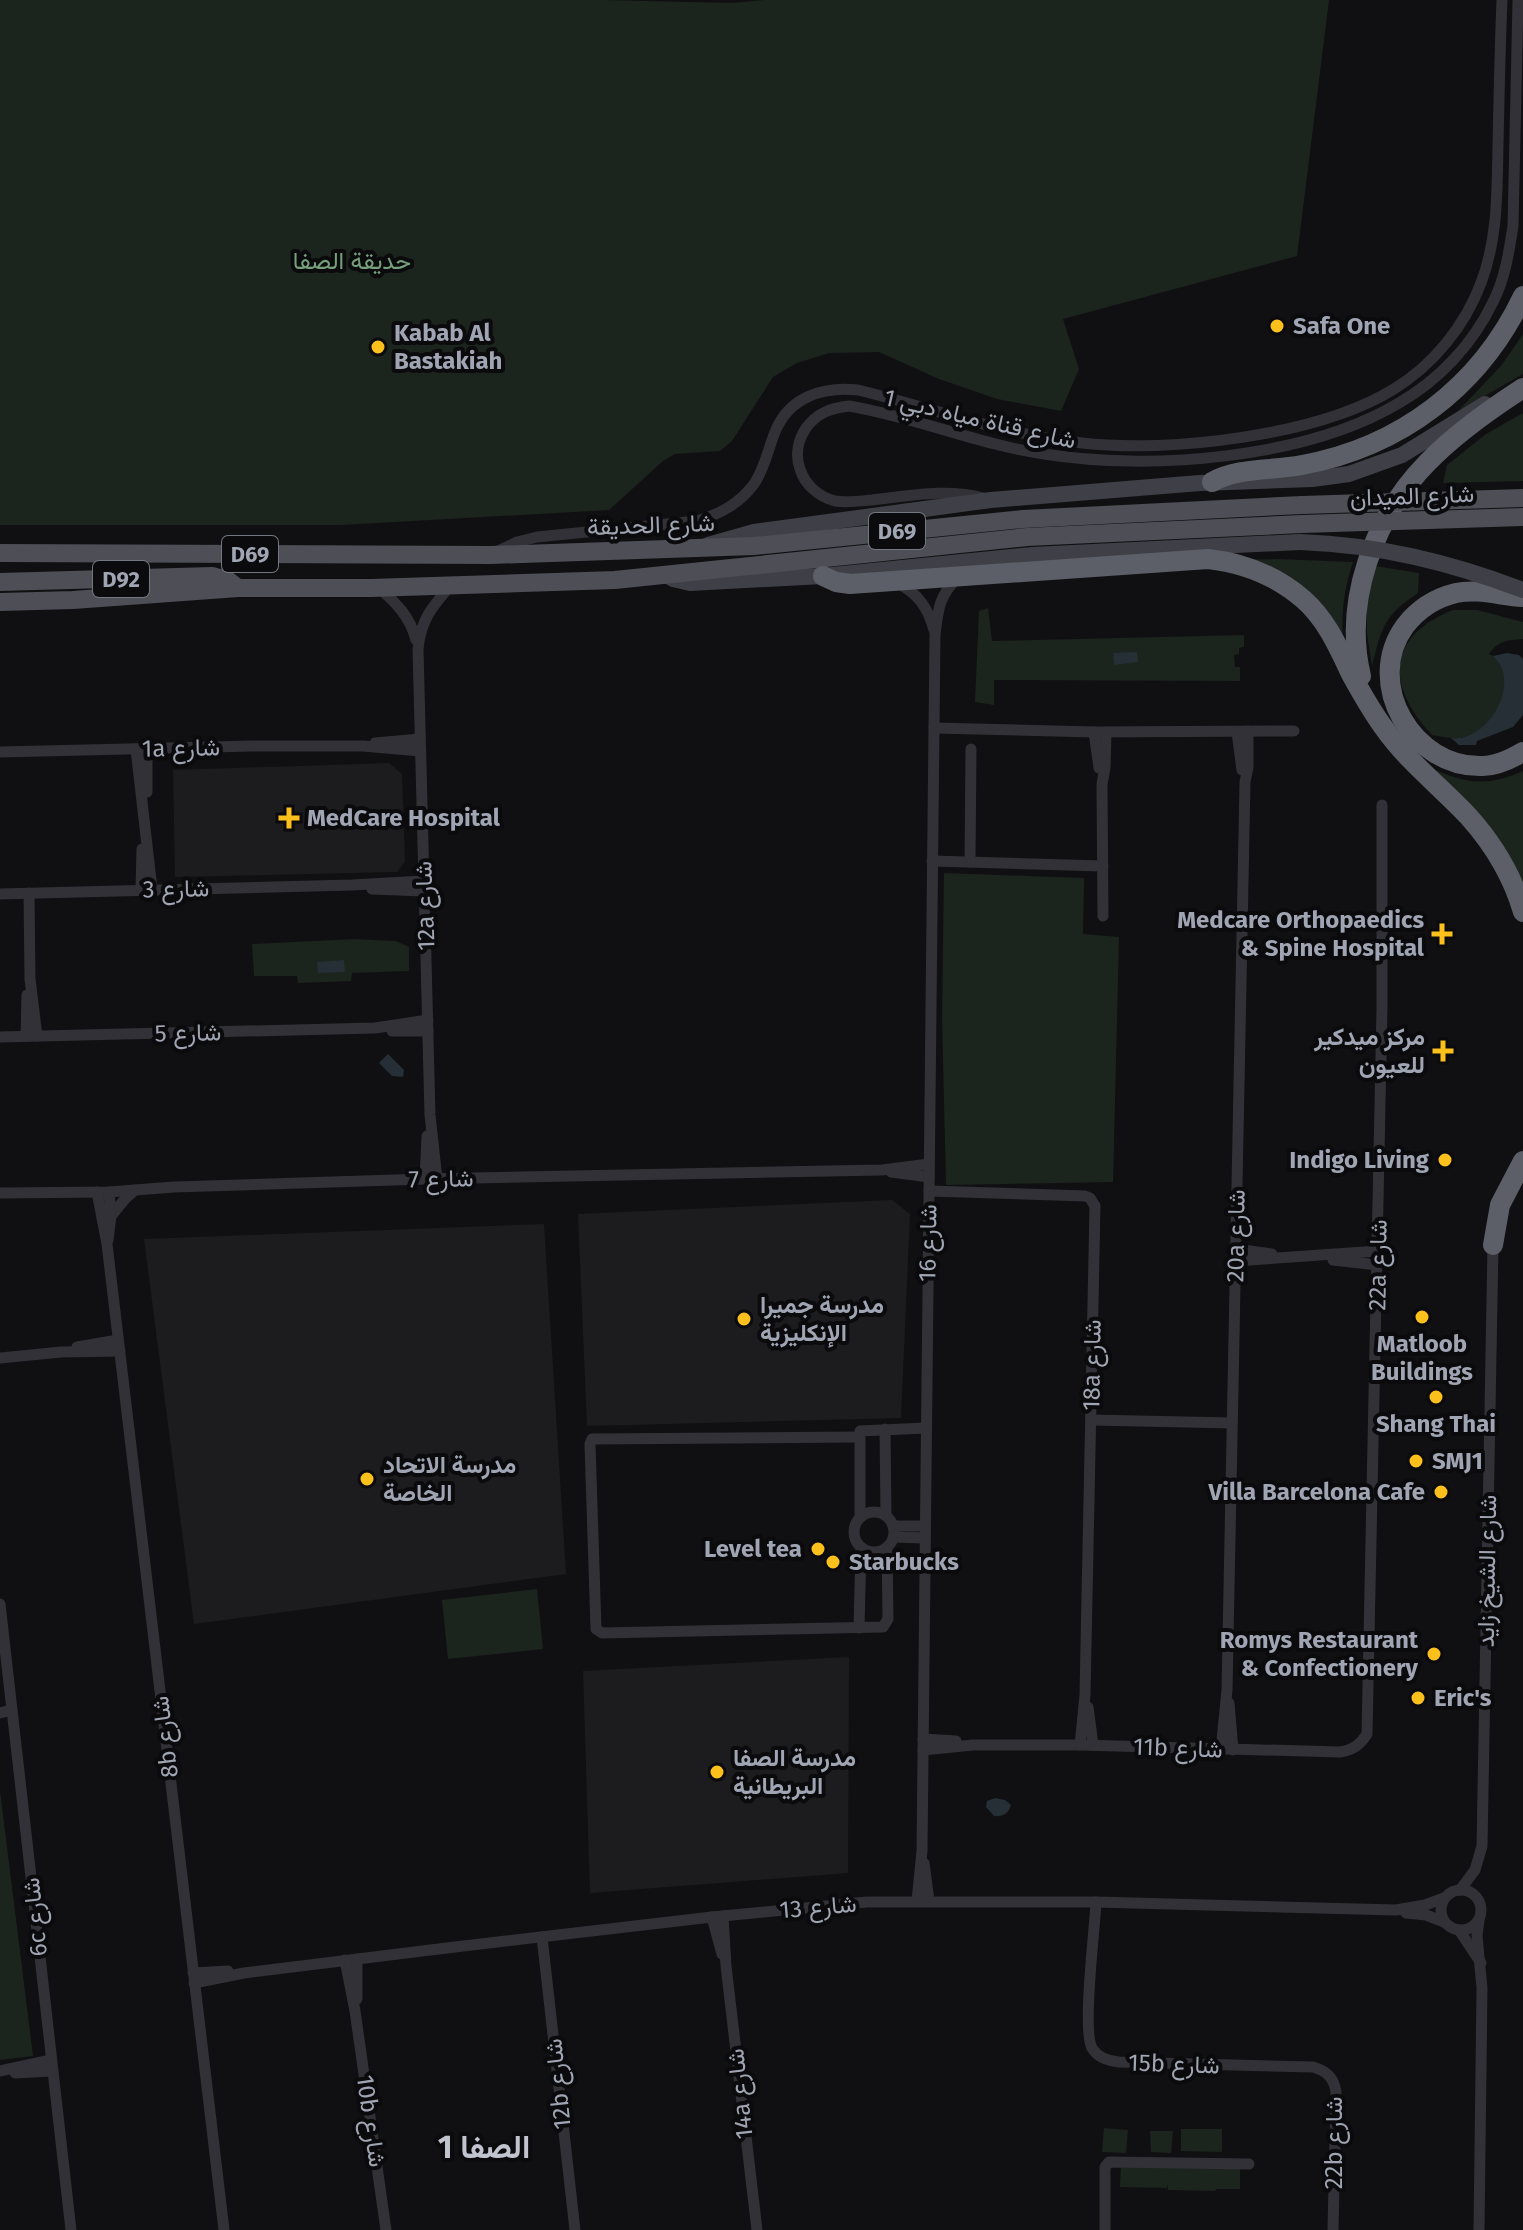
<svg xmlns="http://www.w3.org/2000/svg" width="1523" height="2230" font-family="'Fira Sans',Vazirmatn,sans-serif">
	<style>
		.built { fill: #1c1c1f }
		.green { fill: #1c241e }
		.water { fill: #262e36 }
		.lines { fill: none; stroke-linecap: round; stroke-linejoin: round }
		.minor { stroke: #313137; stroke-width: 11 }
		.secondary { stroke: #3f4047; stroke-width: 16 }
		.primary { stroke: #4d4e56; stroke-width: 18 }
		.motorway { stroke: #5d5f68; stroke-width: 20 }
		.secondary-bridge { stroke: #3f4047; stroke-width: 16 }
		.primary-bridge { stroke: #4d4e56; stroke-width: 18 }
		.poi-dot { fill: #fcc01d; stroke: #0b0b0d; stroke-width: 3 }
		.labels { text-anchor: middle; dominant-baseline: central; stroke-width: 8; stroke-linejoin: round; paint-order: stroke }
		.shield { fill: #0b0b0d; stroke: #737781; stroke-width: 2 }
		.shield-label { font-size: 22px; font-weight: bold; fill: #a0a5b3 }
		.park-label { font-size: 24px; fill: #76a07b; stroke: #0b0b0d }
		.poi-label { font-size: 24px; font-weight: bold; fill: #a0a5b3; stroke: #0b0b0d; text-anchor: start }
		.street-label { font-size: 24px; fill: #a0a5b3; stroke: #0b0b0d }
		.district-label { font-size: 32px; font-weight: bold; fill: #c1c4cf; stroke: #0b0b0d }
	</style>
	<rect width="100%" height="100%" fill="#101012"/>
	<!-- built -->
	<g class="built">
		<polygon points="389,763 402,774 405,862 397,872 175,877 173,770"/>
		<polygon points="892,1200 910,1214 901,1418 587,1426 578,1214"/>
		<polygon points="544,1224 566,1574 194,1624 144,1239"/>
		<polygon points="849,1657 848,1873 590,1893 583,1671"/>
	</g>
	<!-- green -->
	<g class="green">
		<polygon points="0,0 603,0 732,3 765,0 1329,0 1297,256 1063,319 1079,369 1061,411 997,399 939,379 879,352 829,353 797,363 773,377 732,441 720,451 675,454 663,461 609,510 342,525 0,525"/>
		<polygon points="1523,334 1523,374 1458,411 1501,366"/>
		<polygon points="1523,413 1523,481 1443,483 1447,465 1486,434"/>
		<path d="M1277,559L1353,562C1344,589 1341,613 1343,641L1239,560Z"/>
		<path d="M1375,566L1419,573L1418,593C1383,616 1382,628 1372,666L1367,634V598Z"/>
		<polygon points="988,608 992,641 1244,635 1244,647 1239,648 1239,654 1234,655 1235,667 1240,667 1240,681 994,680 994,705 975,702 979,611"/>
		<path d="M1453,610H1477L1523,622V639C1508,640 1498,641 1489,654C1499,659 1515,663 1519,675C1523,703 1481,738 1457,738C1449,739 1440,736 1432,735C1386,685 1386,637 1453,610Z"/>
		<path d="M1422,764C1460,782 1483,789 1523,771V888Z"/>
		<polygon points="944,873 1084,878 1083,934 1119,937 1113,1182 946,1185 942,1018"/>
		<polygon points="355,939 396,941 409,947 409,971 352,973 351,981 298,983 297,976 254,976 252,944"/>
		<polygon points="537,1589 543,1649 448,1659 442,1600"/>
		<polygon points="0,1791 33,2056 0,2060"/>
		<polygon points="1104,2128 1128,2130 1126,2153 1102,2152"/>
		<polygon points="1181,2129 1222,2129 1222,2152 1181,2151"/>
		<polygon points="1150,2131 1173,2131 1171,2153 1151,2152"/>
		<polygon points="1121,2165 1240,2167 1240,2189 1216,2189 1215,2191 1168,2190 1168,2184 1167,2188 1120,2187"/>
	</g>
	<!-- water -->
	<g class="water">
		<polygon points="1137,652 1138,662 1114,665 1113,653"/>
		<path d="M1507,653L1519,655L1523,659V715L1513,727L1477,741L1476,745H1459L1451,738C1488,743 1523,682 1493,656Z"/>
		<polygon points="344,960 345,972 318,973 317,962"/>
		<polygon points="388,1054 404,1070 403,1077 392,1076 379,1063"/>
		<path d="M995,1798L1005,1800L1011,1805C1009,1813 1003,1817 994,1816L986,1807L987,1801Z"/>
	</g>
	<g class="lines">
		<!-- minor -->
		<g class="minor">
			<path d="M983,498C948,488 908,496 872,500C860,501 847,503 835,501C819,497 805,485 800,469C795,455 798,440 806,428C817,413 831,408 849,406C915,417 977,444 1044,454C1150,471 1305,459 1399,403C1439,380 1473,344 1493,302C1505,279 1509,252 1513,226L1518,0"/>
			<path d="M496,552L517,542L537,537L697,521C720,514 739,504 754,484C765,468 768,449 775,432C789,397 823,386 858,390C932,408 1005,435 1082,443C1169,453 1318,436 1394,389C1433,365 1465,326 1481,283C1498,238 1497,192 1498,145C1499,97 1500,48 1502,0"/>
			<path d="M897,583C918,593 928,608 934,630"/>
			<path d="M378,587C396,603 410,616 416,640"/>
			<polyline points="934,728 1094,732 1294,731"/>
			<polyline points="1094,732 1099,768"/>
			<polyline points="1237,732 1242,770"/>
			<polyline points="375,743 420,739"/>
			<polyline points="147,748 147,792"/>
			<polyline points="136,749 152,889"/>
			<polyline points="0,752 253,746 363,746 420,751"/>
			<polyline points="932,861 1103,866"/>
			<polyline points="970,862 971,749"/>
			<polyline points="141,889 142,849"/>
			<polyline points="372,889 424,891"/>
			<polyline points="29,893 30,979 37,1036"/>
			<polyline points="0,894 352,885 424,881"/>
			<polyline points="1103,916 1102,784 1105,768 1106,732"/>
			<polyline points="392,1031 428,1031"/>
			<polyline points="26,1036 27,995"/>
			<polyline points="0,1037 375,1028 428,1020"/>
			<polyline points="891,1172 929,1177"/>
			<polyline points="425,1179 427,1136"/>
			<path d="M437,1179L430,1115L418,649C421,619 432,607 451,585"/>
			<polyline points="929,1191 1085,1196 1090,1198 1095,1206 1085,1695 1080,1745"/>
			<polyline points="97,1192 107,1244 224,2230"/>
			<polyline points="0,1193 109,1192 174,1187 425,1179 882,1170 929,1164"/>
			<polyline points="111,1216 125,1199 135,1190"/>
			<polyline points="108,1240 111,1216 109,1192"/>
			<polyline points="1236,1249 1272,1254"/>
			<polyline points="1333,1260 1378,1265"/>
			<polyline points="1235,1261 1378,1251"/>
			<polyline points="77,1347 118,1340"/>
			<polyline points="0,1358 61,1352 120,1351"/>
			<polyline points="1091,1420 1232,1423"/>
			<polyline points="885,1429 886,1515"/>
			<polyline points="859,1437 592,1439 590,1444 596,1629 602,1633 883,1627 888,1619 887,1547"/>
			<circle cx="874" cy="1532" r="20"/>
			<polyline points="860,1516 860,1431 926,1428"/>
			<polyline points="893,1526 925,1526"/>
			<polyline points="894,1537 925,1538"/>
			<polyline points="0,1604 71,2230"/>
			<polyline points="859,1628 861,1548"/>
			<polyline points="1229,1703 1233,1750"/>
			<polyline points="1088,1707 1093,1745"/>
			<polyline points="0,1713 12,1710"/>
			<polyline points="923,1739 956,1741"/>
			<path d="M923,1750L973,1745H1080L1340,1752C1353,1750 1360,1745 1367,1734L1382,1008V805"/>
			<polyline points="1221,1750 1227,1690 1245,782 1248,767 1248,731"/>
			<polyline points="924,1863 929,1901"/>
			<circle cx="1461" cy="1910" r="20"/>
			<polyline points="1460,1890 1475,1870 1482,1846 1493,1245"/>
			<path d="M917,1901L922,1851L935,635C938,609 939,596 958,577"/>
			<path d="M1096,1902C1095,1928 1082,2030 1092,2048C1098,2058 1108,2061 1119,2062L1313,2067C1327,2071 1334,2078 1336,2092L1333,2230"/>
			<polyline points="1406,1913 1426,1915 1444,1922"/>
			<polyline points="723,1916 726,1966 757,2230"/>
			<polyline points="712,1917 722,1954"/>
			<polyline points="1459,1930 1481,1963"/>
			<polyline points="542,1937 575,2230"/>
			<polyline points="357,1959 357,1999"/>
			<polyline points="345,1960 355,2011 386,2230"/>
			<polyline points="193,1973 228,1971"/>
			<polyline points="194,1983 244,1973 455,1947 712,1917 867,1902 1096,1902 1396,1910 1425,1905 1444,1898"/>
			<polyline points="0,2071 51,2060"/>
			<polyline points="15,2073 52,2071"/>
			<polyline points="1105,2230 1105,2167 1109,2162 1249,2164"/>
			<polyline points="1479,2230 1482,1988 1477,1936 1479,1920"/>
		</g>
		<!-- secondary -->
		<g class="secondary">
			<polyline points="708,545 754,532 991,500 1200,483 1312,479 1349,474 1402,455 1485,404"/>
			<polyline points="665,574 673,579 690,583 823,576 1032,555 1300,542"/>
		</g>
		<!-- primary -->
		<g class="primary">
			<polyline points="0,553 491,555 754,546 1023,519 1302,505"/>
			<polyline points="0,582 212,576 229,581 238,588"/>
			<polyline points="0,602 73,600 238,588 371,588 615,580 1027,537 1302,524"/>
		</g>
		<!-- motorway -->
		<g class="motorway">
			<path d="M1212,482C1238,467 1273,471 1302,465C1400,447 1480,387 1523,296"/>
			<path d="M823,576L836,582L850,584L1208,559C1244,563 1275,575 1303,599C1327,620 1338,647 1352,676C1362,694 1372,712 1384,728C1408,762 1441,787 1469,817C1493,844 1513,877 1523,912"/>
			<path d="M1523,597C1501,596 1478,588 1456,593C1435,598 1418,609 1405,626C1363,683 1413,769 1483,766C1497,766 1511,759 1523,752"/>
			<path d="M1361,676C1343,602 1374,517 1427,463C1455,434 1489,410 1523,388"/>
			<polyline points="1493,1245 1500,1205 1523,1161"/>
		</g>
		<!-- secondary-bridge -->
		<path class="secondary-bridge" d="M1300,542C1379,545 1449,562 1523,590"/>
		<!-- primary-bridge -->
		<g class="primary-bridge">
			<polyline points="1302,505 1523,498"/>
			<polyline points="1302,524 1523,517"/>
		</g>
	</g>
	<!-- markers -->
	<g class="poi-dot">
		<circle cx="1277" cy="326" r="8"/>
		<circle cx="378" cy="347" r="8"/>
		<path d="M285 806h8v8h8v8h-8v8h-8v-8h-8v-8h8z"/>
		<path d="M1438 922h8v8h8v8h-8v8h-8v-8h-8v-8h8z"/>
		<path d="M1439 1039h8v8h8v8h-8v8h-8v-8h-8v-8h8z"/>
		<circle cx="1445" cy="1160" r="8"/>
		<circle cx="1422" cy="1317" r="8"/>
		<circle cx="744" cy="1319" r="8"/>
		<circle cx="1436" cy="1397" r="8"/>
		<circle cx="1416" cy="1461" r="8"/>
		<circle cx="367" cy="1479" r="8"/>
		<circle cx="1441" cy="1492" r="8"/>
		<circle cx="818" cy="1549" r="8"/>
		<circle cx="833" cy="1562" r="8"/>
		<circle cx="1434" cy="1654" r="8"/>
		<circle cx="1418" cy="1698" r="8"/>
		<circle cx="717" cy="1772" r="8"/>
	</g>
	<g class="labels">
		<!-- shield labels -->
		<g class="shield">
			<rect x="869" y="513" width="56" height="36" rx="6"/>
			<rect x="222" y="536" width="56" height="36" rx="6"/>
			<rect x="93" y="561" width="56" height="36" rx="6"/>
		</g>
		<g class="shield-label">
			<text x="897" y="531">D69</text>
			<text x="250" y="554">D69</text>
			<text x="121" y="579">D92</text>
		</g>
		<!-- park labels -->
		<g class="park-label">
			<text x="352" y="261">حديقة الصفا</text>
		</g>
		<!-- poi labels -->
		<g class="poi-label">
			<text x="1293" y="326">Safa One</text>
			<text x="394" y="333">Kabab Al<tspan x="394" dy="28">Bastakiah</tspan></text>
			<text x="307" y="818">MedCare Hospital</text>
			<text x="1424" y="920" text-anchor="end">Medcare Orthopaedics<tspan x="1424" dy="28">&amp; Spine Hospital</tspan></text>
			<text x="1425" y="1037" text-anchor="end">مركز ميدكير<tspan x="1425" dy="28">للعيون</tspan></text>
			<text x="1429" y="1160" text-anchor="end">Indigo Living</text>
			<text x="760" y="1305">مدرسة جميرا<tspan x="760" dy="28">الإنكليزية</tspan></text>
			<text x="1422" y="1344" text-anchor="middle">Matloob<tspan x="1422" dy="28">Buildings</tspan></text>
			<text x="1436" y="1424" text-anchor="middle">Shang Thai</text>
			<text x="1432" y="1461">SMJ1</text>
			<text x="383" y="1465">مدرسة الاتحاد<tspan x="383" dy="28">الخاصة</tspan></text>
			<text x="1425" y="1492" text-anchor="end">Villa Barcelona Cafe</text>
			<text x="802" y="1549" text-anchor="end">Level tea</text>
			<text x="849" y="1562">Starbucks</text>
			<text x="1418" y="1640" text-anchor="end">Romys Restaurant<tspan x="1418" dy="28">&amp; Confectionery</tspan></text>
			<text x="1434" y="1698">Eric's</text>
			<text x="733" y="1758">مدرسة الصفا<tspan x="733" dy="28">البريطانية</tspan></text>
		</g>
		<!-- street labels -->
		<g class="street-label">
			<text transform="translate(980 419) rotate(13)">شارع قناة مياه دبي 1</text>
			<text transform="translate(1412 496) rotate(-2)">شارع الميدان</text>
			<text transform="translate(651 525) rotate(-2)">شارع الحديقة</text>
			<text transform="translate(181 748) rotate(-1)">1a شارع</text>
			<text transform="translate(176 889) rotate(-1)">شارع 3</text>
			<text transform="translate(425 906) rotate(-92)">12a شارع</text>
			<text transform="translate(188 1033) rotate(-1)">شارع 5</text>
			<text transform="translate(441 1179) rotate(-1)">شارع 7</text>
			<text transform="translate(1236 1236) rotate(-89)">20a شارع</text>
			<text transform="translate(928 1243) rotate(-89)">شارع 16</text>
			<text transform="translate(1378 1265) rotate(-89)">22a شارع</text>
			<text transform="translate(1092 1365) rotate(-89)">18a شارع</text>
			<text transform="translate(1487 1571) rotate(-89)">شارع الشيخ زايد</text>
			<text transform="translate(165 1737) rotate(-97)">8b شارع</text>
			<text transform="translate(1178 1748) rotate(2)">11b شارع</text>
			<text transform="translate(818 1907) rotate(-5)">شارع 13</text>
			<text transform="translate(35 1917) rotate(-96)">6c شارع</text>
			<text transform="translate(1174 2064) rotate(2)">15b شارع</text>
			<text transform="translate(558 2084) rotate(-96)">12b شارع</text>
			<text transform="translate(740 2094) rotate(-96)">14a شارع</text>
			<text transform="translate(371 2121) rotate(82)">10b شارع</text>
			<text transform="translate(1334 2143) rotate(-90)">22b شارع</text>
		</g>
		<!-- district labels -->
		<g class="district-label">
			<text x="484" y="2147">الصفا 1</text>
		</g>
	</g>
</svg>
